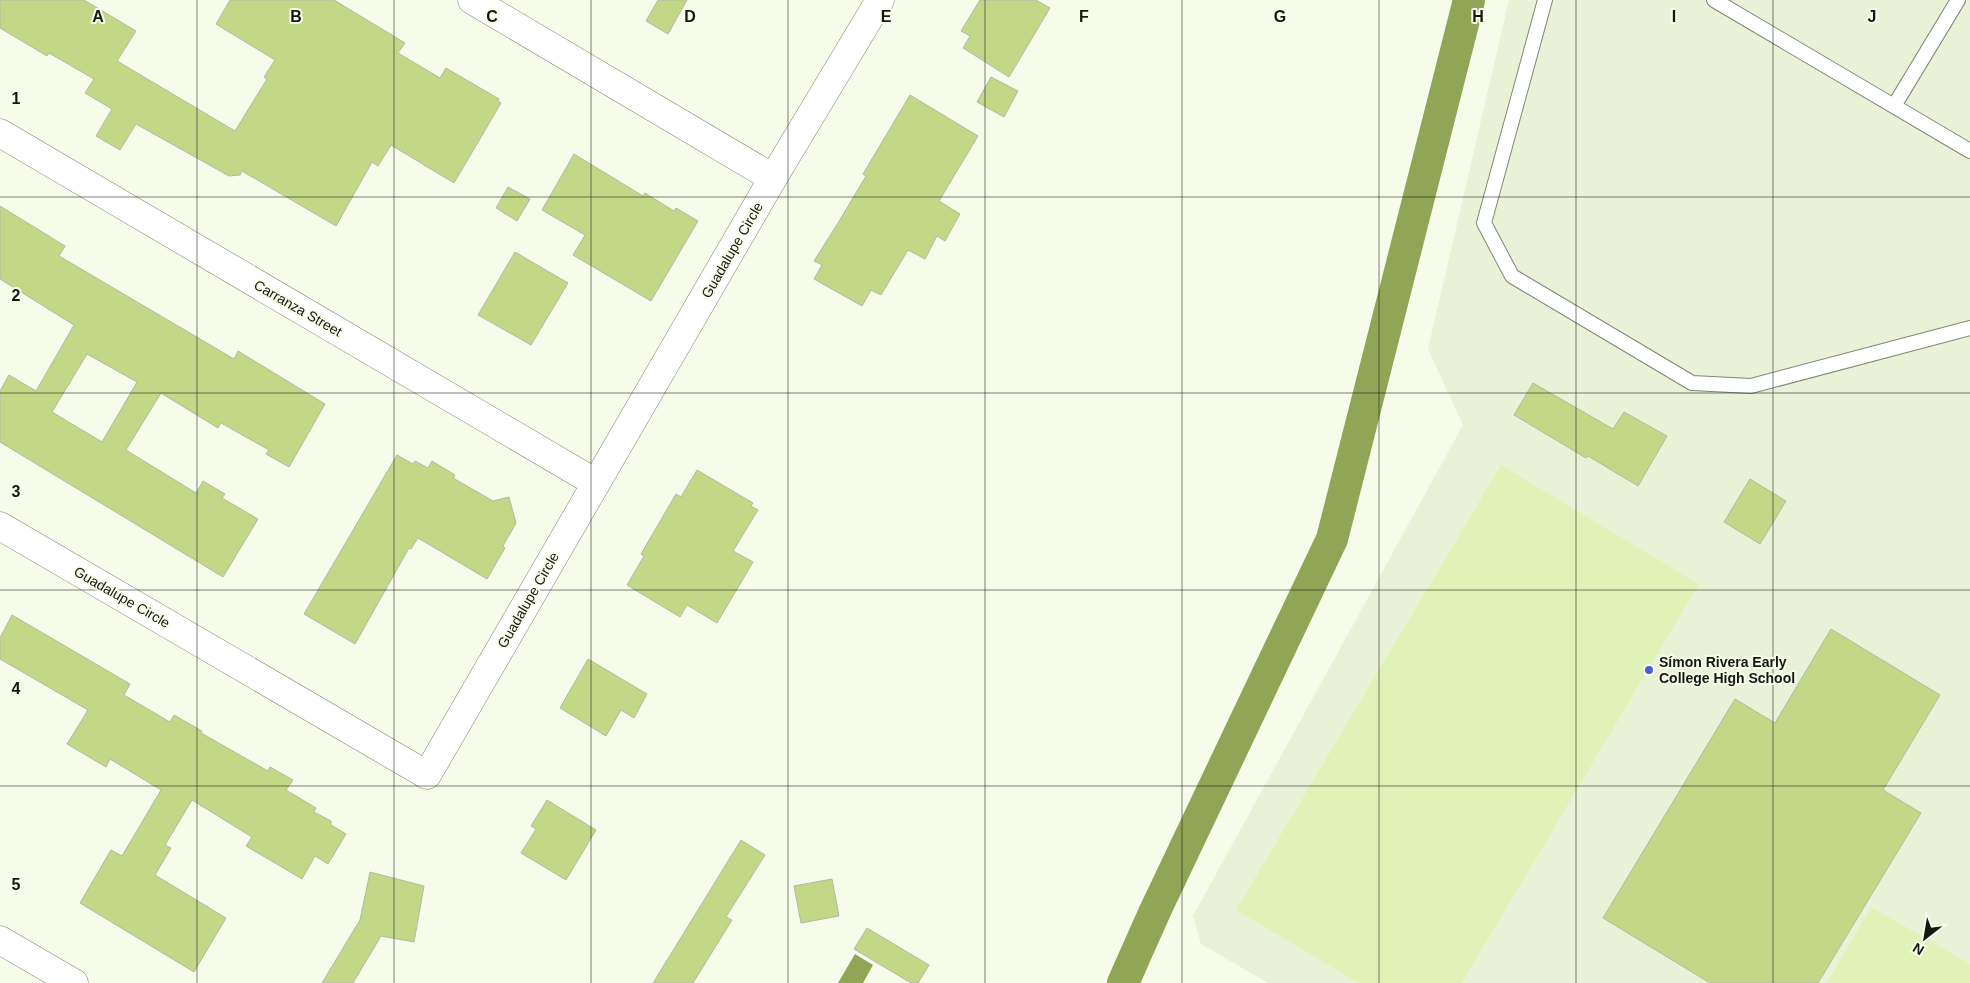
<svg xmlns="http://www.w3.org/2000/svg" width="1970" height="983" font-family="Helvetica,sans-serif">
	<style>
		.built { fill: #e9f1d7 }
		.green { fill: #e1f2b8 }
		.water { fill: #91a556 }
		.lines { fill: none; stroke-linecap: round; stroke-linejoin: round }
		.canal { stroke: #91a556; stroke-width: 32 }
		.building { fill: #c2d887; stroke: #b3b9a7; fill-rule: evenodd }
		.lane-casing { stroke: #818776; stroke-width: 16 }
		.street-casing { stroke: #818776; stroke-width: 29 }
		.lane { stroke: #fff; stroke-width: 14 }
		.street { stroke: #fff; stroke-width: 28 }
		.grid { fill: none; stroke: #151711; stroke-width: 1; stroke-opacity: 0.55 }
		.poi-dot { fill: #4a5ed3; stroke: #f6fce9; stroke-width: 2 }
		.labels { text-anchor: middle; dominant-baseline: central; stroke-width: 4; stroke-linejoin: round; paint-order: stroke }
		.street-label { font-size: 14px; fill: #151711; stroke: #f6fce9 }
		.poi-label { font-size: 14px; font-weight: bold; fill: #151711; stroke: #f6fce9; text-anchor: start }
		.grid-label { font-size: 16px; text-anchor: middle; font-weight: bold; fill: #151711; stroke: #f6fce9; stroke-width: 4; stroke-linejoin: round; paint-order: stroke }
	</style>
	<rect width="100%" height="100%" fill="#f6fce9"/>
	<!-- built -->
	<polygon class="built" points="1509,0 1970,0 1970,983 1268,983 1201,944 1193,916 1463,425 1428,349"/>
	<!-- green -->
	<g class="green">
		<polygon points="1501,465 1699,584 1462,983 1359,983 1236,910"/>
		<polygon points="1871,907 1970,964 1970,983 1827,983"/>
	</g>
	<!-- water -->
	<polygon class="water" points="855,954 873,965 863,983 838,983"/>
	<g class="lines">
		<!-- canal -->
		<polyline class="canal" points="1123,983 1155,911 1332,539 1469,0"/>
	</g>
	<!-- building -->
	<g class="building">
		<polygon points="0,0 84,0 136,31 117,61 235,131 267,79 264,77 275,60 216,24 230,0 334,0 405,43 398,53 440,78 446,68 499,99 498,101 501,103 454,183 391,145 378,166 372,162 336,226 242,171 240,175 229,176 136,124 120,150 96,136 112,109 85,93 94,79 49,53 47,56 0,28"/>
		<polygon points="658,0 687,0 668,34 646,21"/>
		<polygon points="980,0 1036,0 1050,8 1009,77 963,48 970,36 961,31"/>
		<polygon points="991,77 1018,91 1004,117 977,102"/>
		<polygon points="910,95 978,136 939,201 960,214 945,241 937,236 925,259 908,250 881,295 871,290 862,306 814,279 822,265 814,261 838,223 866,176 863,174"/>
		<polygon points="574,154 643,196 645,193 674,211 676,208 698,221 651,301 573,255 585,235 542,210"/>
		<polygon points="508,187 530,199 517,221 496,208"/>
		<path d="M0,206L65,246L59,256L234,359L238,351L325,404L289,467L266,454L269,450L221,423L218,428L161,393L126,450L196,493L203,481L225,494L222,498L258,519L223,577L0,442V391L9,375L36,391L74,325L0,279ZM87,354L137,382L102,442L52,412Z"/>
		<polygon points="515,252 568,283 531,345 478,315"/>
		<polygon points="1533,383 1613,429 1624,412 1667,436 1638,486 1588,456 1586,458 1514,415"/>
		<polygon points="397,455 413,464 415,461 428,468 432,461 455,475 453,478 493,501 509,497 516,523 503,546 505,548 487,579 418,538 411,549 409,548 355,644 304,614"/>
		<polygon points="697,470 753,503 751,506 758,510 733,551 753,562 717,623 687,605 680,617 627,585 644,556 641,554 676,494 681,497"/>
		<polygon points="1750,479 1786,501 1760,544 1724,522"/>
		<polygon points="12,615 130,684 124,695 170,722 174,715 202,731 201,733 268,771 270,767 293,780 286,790 316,808 314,812 331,821 331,825 346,834 328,864 315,856 302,879 246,846 252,837 192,800 165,845 171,848 155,875 226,918 194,972 80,903 111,850 122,856 161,790 110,759 106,767 67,744 88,710 0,659 0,638"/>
		<polygon points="1831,629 1940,695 1883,790 1921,813 1818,983 1710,983 1603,918 1735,699 1775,723"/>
		<polygon points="588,659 647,694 634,718 621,710 606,736 560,708"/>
		<polygon points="547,800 596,830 566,880 521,853 536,829 531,826"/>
		<polygon points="741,840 765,855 726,917 732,920 693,983 653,983"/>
		<polygon points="370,872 424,886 414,942 381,936 353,983 322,983 360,920"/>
		<polygon points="832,879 839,916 801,923 794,886"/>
		<polygon points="867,928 929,965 918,983 911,983 854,949"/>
	</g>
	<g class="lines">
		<!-- lane casing -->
		<g class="lane-casing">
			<g id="lane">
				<polyline points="1545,0 1484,223 1512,276 1692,383 1751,386 1970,328"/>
				<polyline points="1714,0 1970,151"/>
				<polyline points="1894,106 1958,0"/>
			</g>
		</g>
		<!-- street casing -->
		<g class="street-casing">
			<g id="street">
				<polyline points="472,0 773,178"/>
				<polyline points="0,133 596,483"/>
				<polyline points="0,526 427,775 773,178 880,0"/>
				<polyline points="0,940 74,983"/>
			</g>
		</g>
		<!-- lane -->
		<use href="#lane" class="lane"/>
		<!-- street -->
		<use href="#street" class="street"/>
	</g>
	<!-- grid -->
	<path class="grid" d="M197,0V983M394,0V983M591,0V983M788,0V983M985,0V983M1182,0V983M1379,0V983M1576,0V983M1773,0V983M0,197H1970M0,393H1970M0,590H1970M0,786H1970"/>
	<!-- markers -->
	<circle class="poi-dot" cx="1649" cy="670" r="5"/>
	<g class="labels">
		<!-- street labels -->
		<g class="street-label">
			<text transform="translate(732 250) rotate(-60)">Guadalupe Circle</text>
			<text transform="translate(298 308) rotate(30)">Carranza Street</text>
			<text transform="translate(122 597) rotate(30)">Guadalupe Circle</text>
			<text transform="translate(528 600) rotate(-60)">Guadalupe Circle</text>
		</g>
		<!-- poi labels -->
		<g class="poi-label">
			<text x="1659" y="662">Símon Rivera Early<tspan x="1659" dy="16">College High School</tspan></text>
		</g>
	</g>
	<g class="grid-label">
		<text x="98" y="22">A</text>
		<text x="296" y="22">B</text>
		<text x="492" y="22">C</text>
		<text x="690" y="22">D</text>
		<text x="886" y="22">E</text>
		<text x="1084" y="22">F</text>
		<text x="1280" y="22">G</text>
		<text x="1478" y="22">H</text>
		<text x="1674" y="22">I</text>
		<text x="1872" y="22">J</text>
		<text x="16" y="104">1</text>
		<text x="16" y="301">2</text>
		<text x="16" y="497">3</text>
		<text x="16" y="694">4</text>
		<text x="16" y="890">5</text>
	</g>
	<!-- north arrow -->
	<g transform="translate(1925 938) rotate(211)" stroke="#f6fce9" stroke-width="4" paint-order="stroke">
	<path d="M0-4L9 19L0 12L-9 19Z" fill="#151711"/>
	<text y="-8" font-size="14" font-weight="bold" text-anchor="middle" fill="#151711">N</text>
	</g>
</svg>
